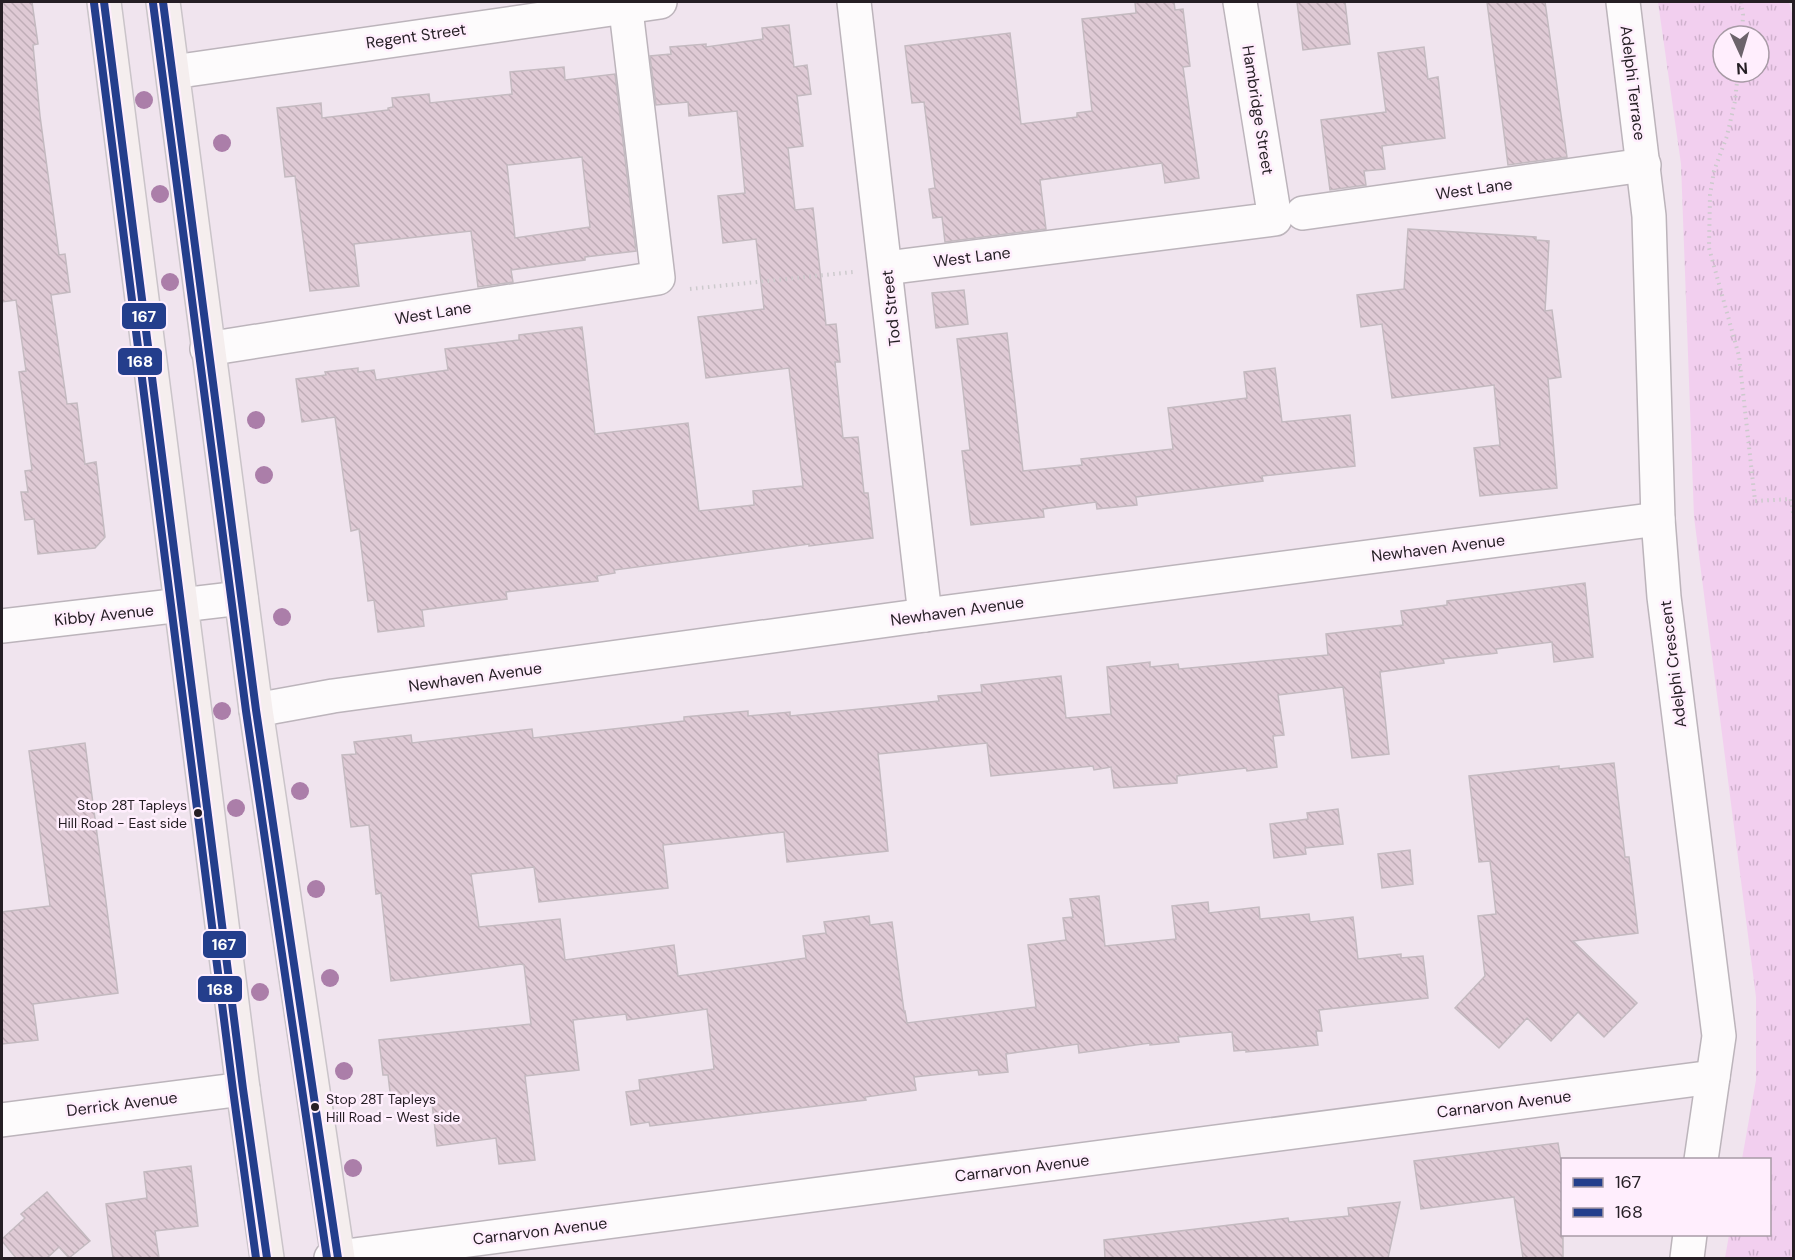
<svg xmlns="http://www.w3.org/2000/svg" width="1795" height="1260" font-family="'DM Sans',sans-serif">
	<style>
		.grass { fill: url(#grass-tufts); fill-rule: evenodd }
		.building { fill: url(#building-back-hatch); stroke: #c4bac0; stroke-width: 1.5; fill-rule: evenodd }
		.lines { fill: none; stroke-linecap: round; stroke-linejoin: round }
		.minor-casing { stroke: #bcb4bb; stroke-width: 36 }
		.major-casing { stroke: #cac4c9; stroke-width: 36 }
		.path { stroke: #cdcacd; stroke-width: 4; stroke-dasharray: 1.5 4.5; stroke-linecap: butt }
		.minor { stroke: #fdfbfc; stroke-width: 33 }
		.major { stroke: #f5eeee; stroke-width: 33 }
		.bus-1-casing { stroke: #ffeefd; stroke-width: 12 }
		.bus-2-casing { stroke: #ffeefd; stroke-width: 12 }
		.bus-1 { stroke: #243e8c; stroke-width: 8 }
		.bus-2 { stroke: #243e8c; stroke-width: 8 }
		.tree { fill: #ab7ea9 }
		.bus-dot { fill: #251e24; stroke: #ffeefd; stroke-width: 2 }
		.labels { text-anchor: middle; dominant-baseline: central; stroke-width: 5; stroke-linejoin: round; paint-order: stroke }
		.bus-label { font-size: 14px; fill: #251e24; stroke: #ffeefd; text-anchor: end }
		.street-label { font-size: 16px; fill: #251e24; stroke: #ffeefd }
		.line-badge { stroke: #ffeefd; stroke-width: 2 }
		.badge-label { font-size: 16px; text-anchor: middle; font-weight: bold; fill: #fff }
	</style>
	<defs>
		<pattern id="grass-tufts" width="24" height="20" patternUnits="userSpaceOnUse" patternTransform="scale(1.5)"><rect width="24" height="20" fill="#f2cfef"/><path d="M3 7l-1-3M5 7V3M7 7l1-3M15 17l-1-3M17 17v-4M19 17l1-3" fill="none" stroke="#cfb1cd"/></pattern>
		<pattern id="building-back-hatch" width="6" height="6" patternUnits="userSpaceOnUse" patternTransform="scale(1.5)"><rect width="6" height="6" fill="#dfcad5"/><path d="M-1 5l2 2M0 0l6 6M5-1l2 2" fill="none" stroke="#bfadb7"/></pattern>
	</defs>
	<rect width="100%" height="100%" fill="#f0e4ee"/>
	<!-- grass -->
	<path class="grass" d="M1658,2H1789L1793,17V1258H1725L1729,1235L1770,1234V1160L1742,1159L1756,1080V997L1694,517L1681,164ZM1723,36H1759V72H1723Z"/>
	<!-- building -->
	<g class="building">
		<polygon points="2,2 32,2 38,44 33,45 40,116 59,255 65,254 70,292 51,295 67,404 77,403 85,464 96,462 105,537 95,548 38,554 34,519 25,520 21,492 28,492 25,471 32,470 19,372 26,371 16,300 2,302"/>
		<polygon points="1135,2 1174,2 1175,10 1183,9 1190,66 1183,67 1199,178 1165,183 1162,163 1040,180 1046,229 945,242 942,217 933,218 929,189 935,188 924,102 912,103 905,46 1010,33 1021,124 1077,117 1077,113 1092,111 1082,19 1136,13"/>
		<polygon points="1297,2 1345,2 1350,44 1303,50"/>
		<polygon points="1487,2 1545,2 1567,157 1508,165"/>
		<polygon points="789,25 794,67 807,65 811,94 797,96 803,146 788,148 795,210 813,208 826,325 836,324 840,362 835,362 843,438 858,437 864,493 868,493 873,538 809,546 809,544 614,570 615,573 597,576 598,581 506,592 507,599 422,610 424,626 378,632 374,600 368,601 359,529 351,531 335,417 302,422 296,379 326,375 325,372 358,368 358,372 374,370 376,380 448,370 445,349 519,340 519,335 582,327 595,434 688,423 699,511 754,505 753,491 803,486 789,368 706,378 698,317 764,309 756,239 723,243 718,196 745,193 737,111 689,116 688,102 656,105 650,56 671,54 670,47 706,44 706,47 763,39 762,28"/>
		<polygon points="1424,47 1428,79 1438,77 1445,138 1382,146 1385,169 1364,171 1366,185 1330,190 1321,120 1386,112 1378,53"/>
		<path d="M564,67L565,80L615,74L636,251L585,257V260L511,270L513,282L478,287L471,231L354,244L359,286L310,291L295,176L285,177L277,108L321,103L322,118L388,110V108L393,107L392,98L429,94L430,103L512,94L510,72ZM582,157L590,227L515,238L507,165Z"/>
		<polygon points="1408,229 1536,237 1536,240 1549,241 1545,311 1552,310 1561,377 1548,379 1557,488 1480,496 1474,448 1500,445 1494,385 1392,398 1382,324 1361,327 1357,295 1404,289"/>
		<polygon points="964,290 968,324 936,328 932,293"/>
		<polygon points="1007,333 1023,471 1082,465 1081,459 1173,449 1168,408 1247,398 1244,372 1275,368 1282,422 1350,415 1355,466 1262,476 1263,481 1136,497 1137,505 1097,509 1096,502 1043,509 1044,517 971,525 962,451 970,450 957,339"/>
		<polygon points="1585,583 1593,657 1554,662 1552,642 1496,649 1497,653 1443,659 1444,663 1380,672 1389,754 1352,758 1343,687 1278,695 1284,735 1273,736 1277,767 1247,771 1246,768 1177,776 1177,783 1114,788 1111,767 1094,770 1093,766 991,776 987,743 878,754 888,851 787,862 784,832 663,845 668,888 539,902 534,867 471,874 479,927 560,919 565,960 674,945 678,976 806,958 803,936 826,933 824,922 869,916 870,925 892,922 904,1011 905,1011 907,1023 1036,1007 1028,945 1066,940 1063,918 1073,917 1070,899 1099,896 1105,946 1176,939 1172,906 1208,902 1209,913 1259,907 1260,919 1309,914 1310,922 1353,917 1358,959 1401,954 1401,958 1423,956 1428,998 1319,1010 1322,1031 1316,1031 1318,1045 1246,1052 1246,1050 1234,1051 1232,1032 1178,1037 1179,1042 1150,1045 1150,1043 1079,1053 1078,1044 1006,1054 1008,1072 979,1075 978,1070 914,1077 916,1090 865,1097 866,1100 650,1126 649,1122 631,1125 626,1092 640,1090 639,1080 714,1069 707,1009 627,1020 626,1014 573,1020 579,1070 525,1076 535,1160 499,1164 496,1138 437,1146 431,1095 391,1100 388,1075 383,1075 379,1040 531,1024 524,965 521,964 391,981 381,893 376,894 369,825 351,827 342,755 356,754 354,742 411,735 412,743 532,729 533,738 684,721 684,717 748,711 748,716 790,712 790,716 939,701 938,696 982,692 981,685 1061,676 1066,718 1111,714 1107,667 1150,662 1150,667 1178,664 1179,669 1328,655 1326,634 1403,625 1401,611 1447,605 1447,601"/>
		<polygon points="85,743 118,993 33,1004 38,1040 2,1044 2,912 50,906 29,751"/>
		<polygon points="1614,763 1625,857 1629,857 1638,933 1573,941 1637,1003 1604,1037 1578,1012 1551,1041 1527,1018 1499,1048 1455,1008 1485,976 1478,916 1496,914 1490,861 1479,862 1469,776 1559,766 1559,769"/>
		<polygon points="1338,809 1343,844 1305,848 1306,854 1274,858 1270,824 1308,819 1307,813"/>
		<polygon points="1410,850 1413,884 1382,888 1378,854"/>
		<polygon points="1558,1143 1563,1173 1563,1258 1523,1258 1514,1197 1421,1209 1414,1161"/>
		<polygon points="191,1166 198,1226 155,1231 159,1258 113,1258 106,1204 147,1198 144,1172"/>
		<polygon points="47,1192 90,1241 69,1258 59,1247 47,1258 16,1258 2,1241 2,1239 25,1218 21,1214"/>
		<polygon points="1400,1202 1388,1258 1105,1258 1104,1240 1288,1218 1289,1222 1349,1216 1348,1208"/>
	</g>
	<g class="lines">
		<!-- minor casing -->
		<g class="minor-casing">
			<g id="minor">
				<polyline points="854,2 925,615"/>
				<polyline points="1623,2 1649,216 1658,519 1664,597 1719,1036 1701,1160"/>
				<polyline points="173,72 660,2"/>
				<polyline points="1303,213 1644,165"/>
				<polyline points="886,268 1275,219 1240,2"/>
				<polyline points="207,349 658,278 625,2"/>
				<polyline points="2,626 241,598"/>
				<polyline points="256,710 333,696 925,615 1658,519"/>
				<polyline points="2,1120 243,1089"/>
				<polyline points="331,1258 1713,1077"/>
				<polyline points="1687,1258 1690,1234"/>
			</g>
		</g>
		<!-- major casing -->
		<g class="major-casing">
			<g id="major">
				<polyline points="104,2 243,1089 267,1258"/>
				<polyline points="163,2 256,710 338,1258"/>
			</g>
		</g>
		<!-- path -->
		<g class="path">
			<polyline points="1741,2 1743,15 1742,36"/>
			<polyline points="1738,72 1735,101 1727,136 1714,171 1710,195 1709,248 1739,356 1755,501 1791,499 1794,519"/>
			<polyline points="690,289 853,272"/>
		</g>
		<!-- minor -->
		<use href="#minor" class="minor"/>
		<!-- major -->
		<use href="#major" class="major"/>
		<!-- bus-1 casing -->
		<g class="bus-1-casing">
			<g id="bus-1">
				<polyline points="104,2 243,1089 267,1258"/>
				<polyline points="163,2 256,710 338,1258"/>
			</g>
		</g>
		<!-- bus-2 casing -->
		<g class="bus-2-casing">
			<g id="bus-2">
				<polyline points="94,3 233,1090 256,1258"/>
				<polyline points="153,3 246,711 327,1258"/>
			</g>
		</g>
		<!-- bus-1 -->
		<use href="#bus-1" class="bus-1"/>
		<!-- bus-2 -->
		<use href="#bus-2" class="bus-2"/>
	</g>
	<!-- trees -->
	<g class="tree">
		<circle cx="144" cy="100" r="9"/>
		<circle cx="222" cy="143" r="9"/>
		<circle cx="160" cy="194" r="9"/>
		<circle cx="170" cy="282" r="9"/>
		<circle cx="256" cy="420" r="9"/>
		<circle cx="264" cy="475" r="9"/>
		<circle cx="282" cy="617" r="9"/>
		<circle cx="222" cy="711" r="9"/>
		<circle cx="300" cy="791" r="9"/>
		<circle cx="236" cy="808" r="9"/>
		<circle cx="316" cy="889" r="9"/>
		<circle cx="330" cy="978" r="9"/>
		<circle cx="260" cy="992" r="9"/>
		<circle cx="344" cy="1071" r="9"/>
		<circle cx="353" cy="1168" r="9"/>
	</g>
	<!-- markers -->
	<g class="bus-dot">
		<circle cx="198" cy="813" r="5"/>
		<circle cx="315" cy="1107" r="5"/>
	</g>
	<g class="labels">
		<!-- bus labels -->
		<g class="bus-label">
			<text x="187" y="805">Stop 28T Tapleys<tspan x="187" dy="18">Hill Road - East side</tspan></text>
			<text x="326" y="1099" text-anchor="start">Stop 28T Tapleys<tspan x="326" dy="18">Hill Road - West side</tspan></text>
		</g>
		<!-- street labels -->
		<g class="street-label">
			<text transform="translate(416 36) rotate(-8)">Regent Street</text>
			<text transform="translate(1633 83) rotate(83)">Adelphi Terrace</text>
			<text transform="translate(1258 110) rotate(81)">Hambridge Street</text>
			<text transform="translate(1474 189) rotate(-8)">West Lane</text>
			<text transform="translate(972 257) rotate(-7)">West Lane</text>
			<text transform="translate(891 308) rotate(-96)">Tod Street</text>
			<text transform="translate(433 313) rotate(-9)">West Lane</text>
			<text transform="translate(1438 548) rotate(-7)">Newhaven Avenue</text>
			<text transform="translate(957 611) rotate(-8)">Newhaven Avenue</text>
			<text transform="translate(104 615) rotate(-6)">Kibby Avenue</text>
			<text transform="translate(1673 664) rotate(-97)">Adelphi Crescent</text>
			<text transform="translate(475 677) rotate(-8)">Newhaven Avenue</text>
			<text transform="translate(122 1104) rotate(-7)">Derrick Avenue</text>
			<text transform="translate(1504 1104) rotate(-7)">Carnarvon Avenue</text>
			<text transform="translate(1022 1168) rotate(-7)">Carnarvon Avenue</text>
			<text transform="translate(540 1231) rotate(-7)">Carnarvon Avenue</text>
		</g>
	</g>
	<g class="line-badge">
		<rect x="121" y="302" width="46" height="28" rx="6" fill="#243e8c"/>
		<rect x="117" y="347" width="46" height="29" rx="6" fill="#243e8c"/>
		<rect x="202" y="930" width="45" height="29" rx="6" fill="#243e8c"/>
		<rect x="197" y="975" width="46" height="28" rx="6" fill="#243e8c"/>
	</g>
	<g class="badge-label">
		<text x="144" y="322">167</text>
		<text x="140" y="367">168</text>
		<text x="224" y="950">167</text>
		<text x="220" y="995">168</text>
	</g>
	<!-- border -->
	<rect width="1795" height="1260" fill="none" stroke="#251e24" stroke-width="6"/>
	<!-- legend -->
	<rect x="1561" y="1158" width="210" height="78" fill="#ffeefd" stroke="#a89ba6" stroke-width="1.5"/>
	<rect x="1573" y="1178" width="30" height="9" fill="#243e8c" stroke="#a89ba6" stroke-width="1.5"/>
	<text x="1615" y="1188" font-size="18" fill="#251e24">167</text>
	<rect x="1573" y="1208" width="30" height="9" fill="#243e8c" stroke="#a89ba6" stroke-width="1.5"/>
	<text x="1615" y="1218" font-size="18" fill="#251e24">168</text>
	<!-- north arrow -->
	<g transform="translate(1741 54) rotate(176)"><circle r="28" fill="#ffeefd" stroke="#a89ba6" stroke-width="1.5"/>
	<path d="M0-4.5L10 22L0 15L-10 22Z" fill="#6c636b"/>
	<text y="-9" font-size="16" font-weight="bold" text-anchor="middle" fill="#251e24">N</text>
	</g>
</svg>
